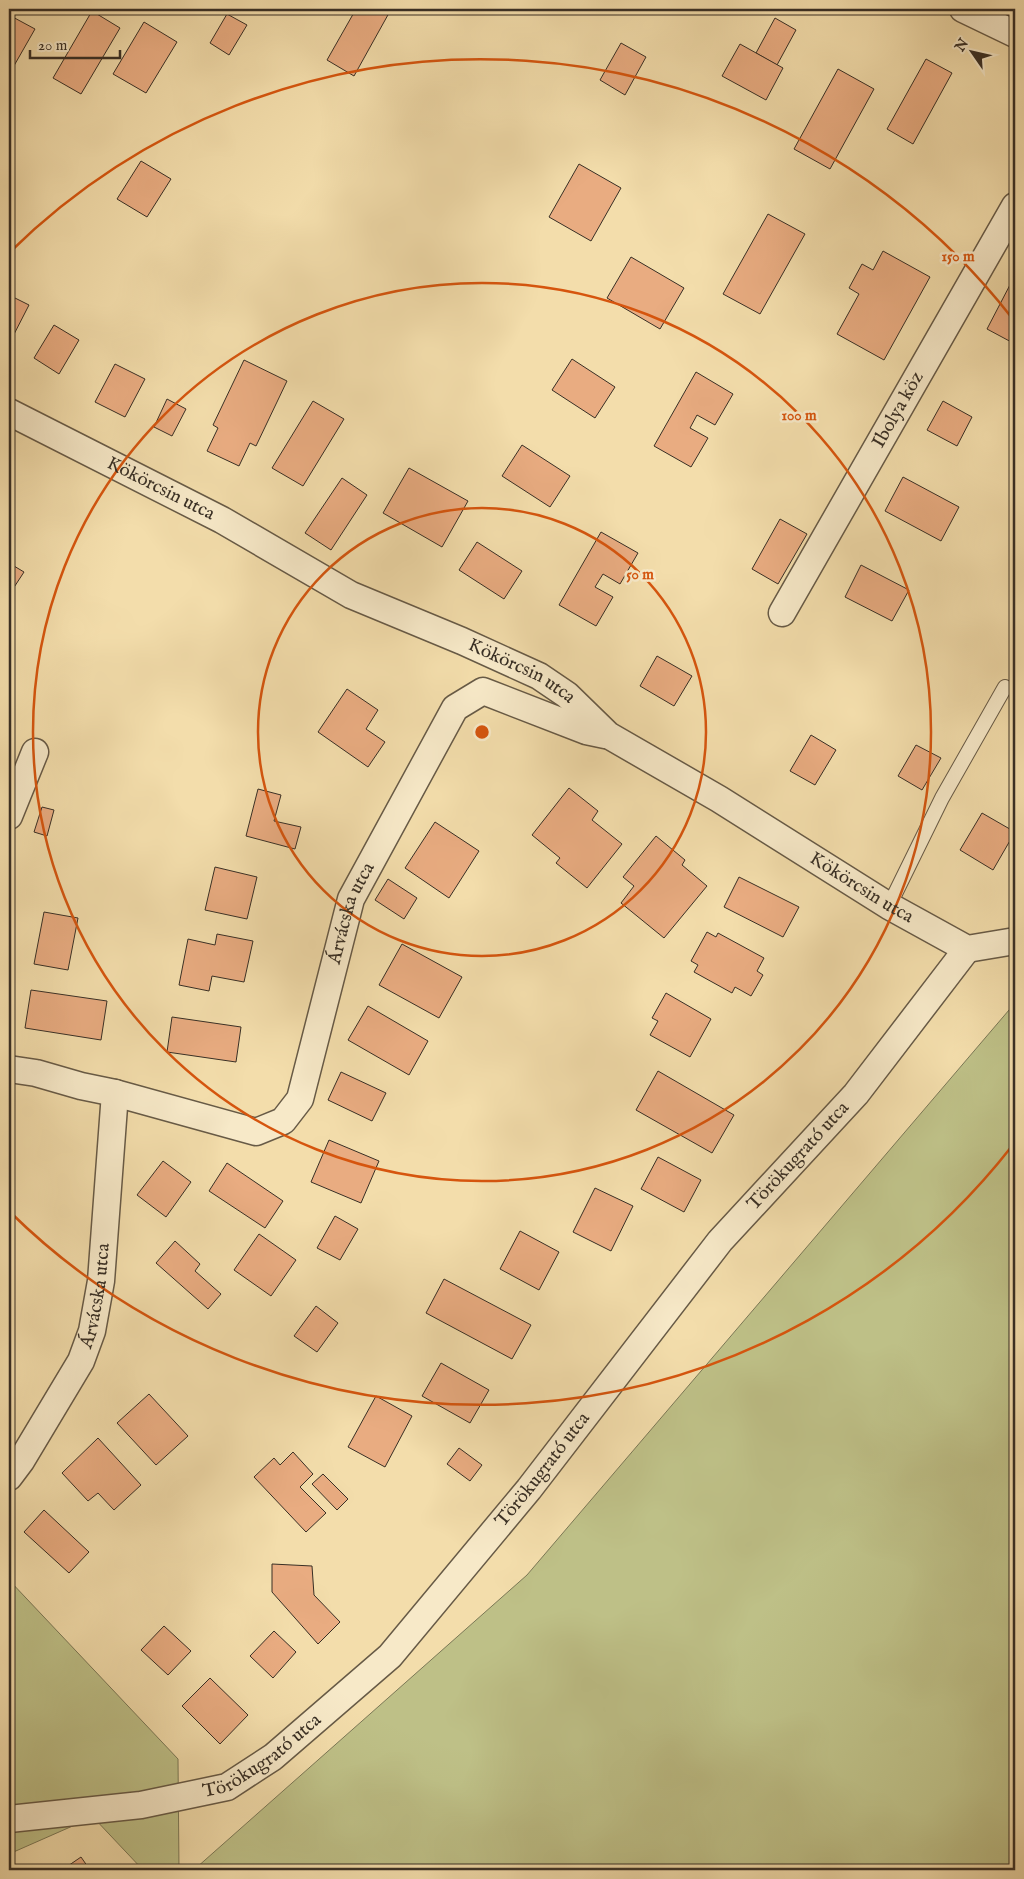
<svg xmlns="http://www.w3.org/2000/svg" width="1024" height="1879" font-family="'IM FELL English',serif">
	<style>
		.green { fill: #bec087; stroke: #7b7856 }
		.building { fill: #e9ac81; stroke: #382f25 }
		.lines { fill: none; stroke-linecap: round; stroke-linejoin: round }
		.lane-casing { stroke: #675a46; stroke-width: 16 }
		.street-casing { stroke: #675a46; stroke-width: 29 }
		.lane { stroke: #f7e9c8; stroke-width: 14 }
		.street { stroke: #f7e9c8; stroke-width: 26 }
		.ring { fill: none; stroke: #d6550e; stroke-width: 2.5 }
		.labels { text-anchor: middle; dominant-baseline: central; stroke-width: 5; stroke-linejoin: round; paint-order: stroke }
		.street-label { font-size: 19px; fill: #382f25; stroke: #f7e9c8 }
		.centre { fill: #d6550e; stroke: #f7e9c8; stroke-width: 2.5 }
		.ring-label { font-size: 15px; text-anchor: middle; font-weight: bold; fill: #d6550e; stroke: #f7e9c8; stroke-width: 5; stroke-linejoin: round; paint-order: stroke }
	</style>
	<rect width="100%" height="100%" fill="#f3ddab"/>
	<filter id="stains"><feTurbulence type="fractalNoise" baseFrequency=".004" numOctaves="4"/><feColorMatrix values="0 0 0 0 .2 0 0 0 0 .09 0 0 0 0 .02 0 0 0 .5 -.17"/></filter>
	<radialGradient id="worn" r=".72"><stop offset=".6" stop-color="#630" stop-opacity="0"/><stop offset="1" stop-color="#630" stop-opacity=".3"/></radialGradient>
	<!-- green -->
	<g class="green">
		<polygon points="1015,1003 1015,1870 197,1870 196,1868 527,1575"/>
		<polygon points="9,1580 178,1759 179,1870 143,1870 93,1817 9,1854"/>
	</g>
	<!-- building -->
	<g class="building">
		<polygon points="356,9 381,9 389,13 354,76 327,60"/>
		<polygon points="92,11 120,28 81,94 53,78"/>
		<polygon points="227,14 247,25 229,55 210,43"/>
		<polygon points="9,15 35,29 11,71 9,70"/>
		<polygon points="775,18 796,30 777,65 756,53"/>
		<polygon points="144,22 177,42 146,93 113,74"/>
		<polygon points="621,43 646,57 625,95 600,80"/>
		<polygon points="740,44 783,68 766,100 722,76"/>
		<polygon points="926,59 952,73 913,144 887,129"/>
		<polygon points="838,69 874,89 830,169 794,149"/>
		<polygon points="141,161 171,179 147,217 117,199"/>
		<polygon points="579,164 621,188 591,241 549,217"/>
		<polygon points="768,214 805,234 760,314 723,294"/>
		<polygon points="883,251 930,277 884,360 837,334 859,294 849,288 862,264 873,270"/>
		<polygon points="631,257 684,288 660,329 607,298"/>
		<polygon points="1012,281 1015,283 1015,344 987,329"/>
		<polygon points="9,295 29,305 9,344"/>
		<polygon points="54,325 79,340 59,374 34,358"/>
		<polygon points="572,359 615,387 595,418 552,390"/>
		<polygon points="244,360 287,381 256,446 250,443 239,466 207,451 218,428 213,425"/>
		<polygon points="115,364 145,379 125,417 95,402"/>
		<polygon points="696,372 733,394 715,425 697,415 690,428 708,438 691,467 654,446"/>
		<polygon points="167,399 186,409 172,436 154,427"/>
		<polygon points="313,401 344,419 303,486 272,468"/>
		<polygon points="943,401 972,417 957,446 927,430"/>
		<polygon points="522,445 570,476 550,507 502,476"/>
		<polygon points="409,468 468,501 442,547 383,513"/>
		<polygon points="903,477 959,507 941,541 885,511"/>
		<polygon points="342,478 367,495 331,550 305,533"/>
		<polygon points="780,519 807,534 778,584 752,569"/>
		<polygon points="601,532 638,553 620,584 603,574 595,587 613,597 596,626 559,605"/>
		<polygon points="477,542 522,571 504,599 459,570"/>
		<polygon points="9,563 24,572 9,595"/>
		<polygon points="861,565 909,590 892,621 845,597"/>
		<polygon points="657,656 692,676 674,706 640,686"/>
		<polygon points="347,689 378,710 366,729 385,742 368,767 318,732"/>
		<polygon points="811,735 836,750 815,785 790,771"/>
		<polygon points="916,745 941,758 922,790 898,776"/>
		<polygon points="569,788 598,811 592,820 622,844 587,888 556,863 560,858 532,835"/>
		<polygon points="258,789 281,795 274,821 301,827 295,849 246,836"/>
		<polygon points="42,807 54,810 47,836 34,832"/>
		<polygon points="982,813 1015,832 993,870 960,850"/>
		<polygon points="435,822 479,851 449,898 405,868"/>
		<polygon points="656,836 685,860 682,865 707,886 664,938 621,903 634,886 623,877"/>
		<polygon points="215,867 257,877 247,919 205,910"/>
		<polygon points="739,877 799,907 783,937 724,907"/>
		<polygon points="388,879 417,898 404,919 375,900"/>
		<polygon points="44,912 78,918 68,970 34,964"/>
		<polygon points="707,932 716,937 718,933 764,958 757,971 763,975 751,996 735,987 732,993 694,972 698,965 691,961"/>
		<polygon points="217,934 253,941 244,982 212,976 209,991 179,985 188,939 215,945"/>
		<polygon points="402,944 462,977 439,1018 379,985"/>
		<polygon points="31,990 107,1001 101,1040 25,1028"/>
		<polygon points="666,993 711,1019 690,1057 650,1035 658,1021 652,1018"/>
		<polygon points="368,1006 428,1041 409,1075 348,1040"/>
		<polygon points="172,1017 241,1027 236,1062 167,1052"/>
		<polygon points="658,1071 734,1115 712,1153 636,1110"/>
		<polygon points="341,1072 386,1093 372,1121 328,1100"/>
		<polygon points="329,1140 379,1161 361,1203 311,1182"/>
		<polygon points="658,1157 701,1180 684,1212 641,1189"/>
		<polygon points="163,1161 191,1182 166,1217 137,1195"/>
		<polygon points="227,1163 283,1201 265,1228 209,1191"/>
		<polygon points="595,1188 633,1206 611,1251 573,1232"/>
		<rect x="9" y="1197" width="5" height="19"/>
		<polygon points="335,1216 358,1229 340,1260 317,1248"/>
		<polygon points="520,1231 559,1252 539,1290 500,1269"/>
		<polygon points="259,1234 296,1260 271,1296 234,1270"/>
		<polygon points="175,1241 200,1264 195,1271 221,1294 208,1309 156,1263"/>
		<rect x="9" y="1246" width="4" height="19"/>
		<polygon points="444,1279 531,1325 512,1359 426,1313"/>
		<polygon points="316,1306 338,1323 317,1352 294,1336"/>
		<polygon points="441,1363 489,1390 470,1423 422,1396"/>
		<polygon points="149,1394 188,1436 156,1465 117,1423"/>
		<polygon points="376,1396 412,1416 385,1467 348,1447"/>
		<polygon points="12,1398 13,1412 9,1412 9,1399"/>
		<polygon points="98,1438 141,1485 114,1510 98,1493 88,1501 62,1473"/>
		<polygon points="459,1448 482,1465 470,1481 447,1464"/>
		<polygon points="293,1452 313,1474 300,1487 326,1513 306,1532 254,1477 274,1458 280,1465"/>
		<polygon points="323,1474 348,1499 337,1510 312,1484"/>
		<polygon points="44,1510 89,1552 69,1573 24,1532"/>
		<polygon points="272,1564 312,1566 314,1595 340,1622 318,1644 272,1592"/>
		<polygon points="164,1626 191,1651 168,1675 141,1650"/>
		<polygon points="274,1631 296,1652 273,1678 250,1656"/>
		<polygon points="210,1678 248,1715 220,1744 182,1706"/>
		<polygon points="81,1857 90,1870 62,1870"/>
	</g>
	<g class="lines">
		<!-- lane casing -->
		<g class="lane-casing">
			<polyline id="lane" points="889,906 942,798 1005,687"/>
		</g>
		<!-- street casing -->
		<g class="street-casing">
			<g id="street">
				<polyline points="963,9 1015,34"/>
				<path id="s1" d="M9,412L222,520L351,595L462,641L539,676L567,695L608,735L719,799L889,906L967,949L1015,941"/>
				<path id="s2" d="M782,613L1015,206"/>
				<polyline points="9,816 35,752"/>
				<path id="s3" d="M9,1069L36,1073L81,1086L115,1093L256,1132L283,1121L300,1099L351,899L455,708L483,691L586,731L605,735"/>
				<path id="s4" d="M9,1477L21,1461L81,1361L92,1331L101,1281L115,1093"/>
				<path id="s5" d="M9,1819L141,1805L227,1787L273,1757L390,1656L529,1489L720,1241L856,1094L967,949"/>
			</g>
		</g>
		<!-- lane -->
		<use href="#lane" class="lane"/>
		<!-- street -->
		<use href="#street" class="street"/>
	</g>
	<!-- distance rings -->
	<g class="ring">
		<circle cx="482" cy="732" r="224"/>
		<circle cx="482" cy="732" r="449"/>
		<path d="M1012 1146A673 673 0 0 1 10 1212M10 252A673 673 0 0 1 1012 318"/>
	</g>
	<g class="labels">
		<!-- street labels -->
		<g class="street-label">
			<text stroke="none"><textPath href="#s2" startOffset="234">Ibolya köz</textPath></text>
			<text stroke="none"><textPath href="#s1" startOffset="170">Kökörcsin utca</textPath></text>
			<text stroke="none"><textPath href="#s1" startOffset="575">Kökörcsin utca</textPath></text>
			<text stroke="none"><textPath href="#s1" startOffset="980">Kökörcsin utca</textPath></text>
			<text stroke="none"><textPath href="#s3" startOffset="505">Árvácska utca</textPath></text>
			<text stroke="none"><textPath href="#s5" startOffset="1076">Törökugrató utca</textPath></text>
			<text stroke="none"><textPath href="#s4" startOffset="204">Árvácska utca</textPath></text>
			<text stroke="none"><textPath href="#s5" startOffset="671">Törökugrató utca</textPath></text>
			<text stroke="none"><textPath href="#s5" startOffset="266">Törökugrató utca</textPath></text>
		</g>
	</g>
	<circle cx="482" cy="732" r="8" class="centre"/>
	<g class="ring-label">
		<text x="958" y="261">150 m</text>
		<text x="799" y="420">100 m</text>
		<text x="640" y="579">50 m</text>
	</g>
	<!-- margin -->
	<rect width="1024" height="1879" fill="none" stroke="#f3ddab" stroke-width="30"/>
	<rect x="10" y="10" width="1004" height="1859" fill="none" stroke="#382f25" stroke-width="2.5"/>
	<rect x="15" y="15" width="994" height="1849" fill="none" stroke="#382f25"/>
	<!-- north arrow -->
	<g transform="translate(972 52) rotate(304)" stroke="#f7e9c8" stroke-width="4" paint-order="stroke">
	<path d="M0-4L9 19L0 12L-9 19Z" fill="#382f25"/>
	<text y="-8" font-size="14" font-weight="bold" text-anchor="middle" fill="#382f25">N</text>
	</g>
	<!-- scale -->
	<path d="M30 50v8h90v-8" fill="none" stroke="#382f25" stroke-width="2.5"/>
	<text x="38" y="50" font-size="15" fill="#382f25" stroke="#f7e9c8" stroke-width="4" paint-order="stroke">20 m</text>
	<rect width="100%" height="100%" filter="url(#stains)"/>
	<rect width="100%" height="100%" fill="url(#worn)"/>
</svg>
